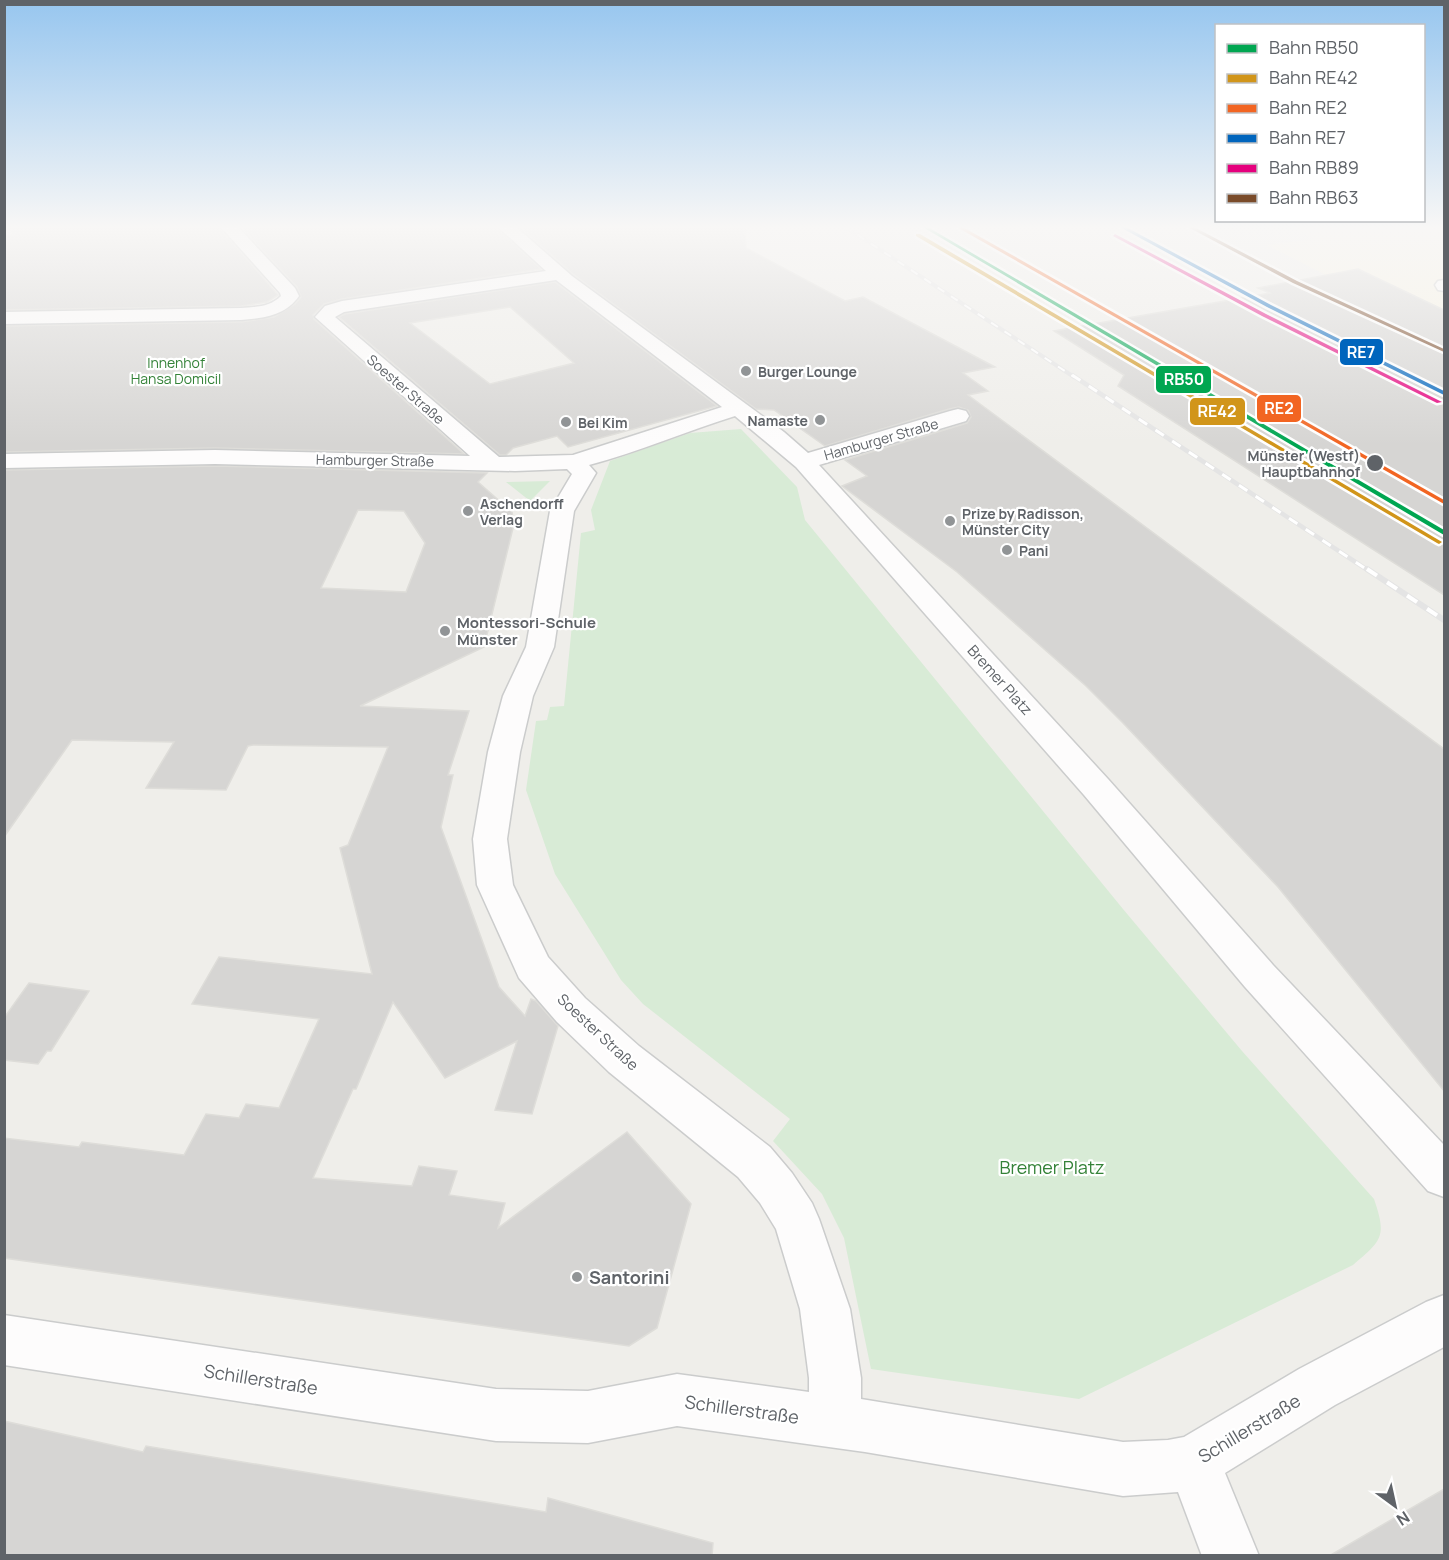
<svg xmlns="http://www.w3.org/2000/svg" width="1449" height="1560" font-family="Manrope,sans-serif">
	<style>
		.commercial { fill: #f7f3e4 }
		.green { fill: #d8ebd6 }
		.building { fill: #d6d5d3; stroke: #deddd9; stroke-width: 1.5; fill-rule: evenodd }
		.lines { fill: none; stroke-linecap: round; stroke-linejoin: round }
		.minor-casing { stroke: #cbcccc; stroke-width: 3 }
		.minor { fill: #fdfcfc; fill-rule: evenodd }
		.rail-far2-casing { stroke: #e4e4e4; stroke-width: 4 }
		.rail-far1-casing { stroke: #e4e4e4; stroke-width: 4.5 }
		.rail-casing { stroke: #e4e4e4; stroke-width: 6 }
		.rail-far2 { stroke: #fff; stroke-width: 2; stroke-dasharray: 8; stroke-linecap: butt }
		.rail-far1 { stroke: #fff; stroke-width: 3; stroke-dasharray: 10; stroke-linecap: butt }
		.rail { stroke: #fff; stroke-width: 4; stroke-dasharray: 12; stroke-linecap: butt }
		.rail-1-casing { stroke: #fff; stroke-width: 5 }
		.rail-2-casing { stroke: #fff; stroke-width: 5 }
		.rail-3-casing { stroke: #fff; stroke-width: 5 }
		.rail-4-casing { stroke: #fff; stroke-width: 5 }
		.rail-5-casing { stroke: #fff; stroke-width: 5 }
		.rail-6-casing { stroke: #fff; stroke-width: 5 }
		.rail-1 { fill: #00a651; fill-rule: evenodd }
		.rail-2 { fill: #d1951a; fill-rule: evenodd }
		.rail-3 { fill: #f26522; fill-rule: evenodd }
		.rail-4 { fill: #0065bd; fill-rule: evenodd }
		.rail-5 { fill: #e5007d; fill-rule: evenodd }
		.rail-6 { fill: #7a4b2a; fill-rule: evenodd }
		.poi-dot { fill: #919496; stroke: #fff; stroke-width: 2 }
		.stop-dot { fill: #5f6368; stroke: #fff; stroke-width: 2 }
		.labels { text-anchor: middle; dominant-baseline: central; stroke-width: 4.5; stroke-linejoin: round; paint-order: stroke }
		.far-park-label { font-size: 14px; fill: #348238; stroke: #fff }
		.far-poi-label { font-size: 14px; font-weight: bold; fill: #5f6368; stroke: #fff; text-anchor: start }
		.far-street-label { font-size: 14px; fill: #5f6368; stroke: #fff }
		.far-stop-label { font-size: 14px; font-weight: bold; fill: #5f6368; stroke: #fff; text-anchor: end }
		.poi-label { font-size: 15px; font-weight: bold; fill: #5f6368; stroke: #fff; text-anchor: start }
		.street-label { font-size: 15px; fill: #5f6368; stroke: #fff }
		.near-park-label { font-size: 18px; fill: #348238; stroke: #fff }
		.near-poi-label { font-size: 18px; font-weight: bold; fill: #5f6368; stroke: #fff; text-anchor: start }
		.near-street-label { font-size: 18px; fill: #5f6368; stroke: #fff }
		.line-badge { stroke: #fff; stroke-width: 2 }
		.badge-label { font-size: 16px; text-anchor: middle; font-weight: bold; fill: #fff }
	</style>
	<rect width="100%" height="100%" fill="#efeeea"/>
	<!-- commercial -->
	<polygon class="commercial" points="1289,226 1444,226 1444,335 1267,245 1314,239"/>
	<!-- green -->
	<g class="green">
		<path d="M741,429L797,487L805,520L1123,909L1242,1051L1374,1199C1387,1237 1382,1240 1353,1265L1079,1399L871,1369L844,1238L822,1194L773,1141L790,1119L643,1004L621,980L555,874L526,790L536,721L547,720L550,707L564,706L581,533L595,530L591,510L610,461L690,433Z"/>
		<polygon points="550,481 530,501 506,482"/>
	</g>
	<!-- building -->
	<g class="building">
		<polygon points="5,226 218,226 278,295 267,302 241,306 4,310 4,236 14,234"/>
		<polygon points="240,226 495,226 541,269 342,299 324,304 313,315 314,319 464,454 215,448 4,452 4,326 241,322 274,317 295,304 301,297 297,287"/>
		<polygon points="519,226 745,226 746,248 845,301 863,297 995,367 963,373 988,391 968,395 1444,749 1444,1091 1278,887 1123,723 1086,686 957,572 842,486 867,476 845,460 967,423 971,417 968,410 959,407 949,409 825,446 774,410 756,409 573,274"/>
		<polygon points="1358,269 1444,310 1444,595 1118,386 1124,375 1054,331 1270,293 1258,288"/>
		<path d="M555,282L717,406L568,447L557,436L513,448L506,455H500L339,317L345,314ZM510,307L574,363L490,384L410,323Z"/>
		<path d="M215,466L487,473L478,482L512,512L514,524L484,647L360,706L469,711L448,775H453L441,827L499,987L525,1016L531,999L536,1001L558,1026L532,1114L495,1110L517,1041L445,1078L393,1002L356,1089H353L313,1178L412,1186L419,1166L457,1171L449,1195L505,1203L498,1228L627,1132L691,1204L657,1328L629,1346L4,1258V1138L79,1147L82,1142L184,1155L206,1114L239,1118L246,1104L279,1108L319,1019L192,1004L219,957L372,974L340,848L348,845L388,747L253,745L248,746L226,790L146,788L174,742L72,740L4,837V470ZM358,510L404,511L425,543L406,592L321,588Z"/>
		<polygon points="29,983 89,991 51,1051 47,1051 38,1064 4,1060 4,1018"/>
		<polygon points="4,1421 143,1452 146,1446 546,1512 548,1498 713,1543 712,1556 4,1556"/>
		<polygon points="1444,1489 1444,1556 1329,1556"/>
	</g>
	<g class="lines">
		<!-- minor casing -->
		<g class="minor-casing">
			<g id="minor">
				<path d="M220,226H237L295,288L299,296C285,316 264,318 241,320L4,324V312L241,308C256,307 270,307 281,296L280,293Z"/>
				<path d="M497,226H515L572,276L784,432L808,453L950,411L958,409L966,411L969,416L966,421L819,465L1108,779L1273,965L1444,1145V1197L1428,1191L1245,987L1084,795L796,467L735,416C686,431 639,452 589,465L596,473L574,511L554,647L533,696L520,752L507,839L513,885L548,957L585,998L639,1046L770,1147L792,1173L812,1203L819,1219L850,1309L861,1378V1399L1123,1442L1168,1440L1184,1437L1299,1369L1426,1302L1444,1295V1347L1335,1405L1225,1473L1259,1556H1202L1178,1492L1123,1496L865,1452L677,1426L588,1443L496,1441L4,1365V1315L496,1389L588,1391L677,1374L809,1392V1378L800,1309L776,1229L760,1203L738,1177L609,1072L557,1022L519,978L477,885L473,839L488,752L503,696L526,647L550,511L572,474L567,469L515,471L215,464L4,468V454L215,450L470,456L315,317L325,306L342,301L546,271ZM556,280L722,407L573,455L499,457L335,317L344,312Z"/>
				<polygon points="1444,280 1444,291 1438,290 1435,285 1438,281"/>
			</g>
		</g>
		<!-- minor -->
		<use href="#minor" class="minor"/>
		<!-- rail-far2 casing -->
		<g class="rail-far2-casing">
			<polyline id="rail-far2" points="844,226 1074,377"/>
		</g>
		<!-- rail-far1 casing -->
		<g class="rail-far1-casing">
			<polyline id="rail-far1" points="1072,375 1369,571"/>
		</g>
		<!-- rail casing -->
		<g class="rail-casing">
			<polyline id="rail" points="1367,569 1444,620"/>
		</g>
		<!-- rail-far2 -->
		<use href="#rail-far2" class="rail-far2"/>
		<!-- rail-far1 -->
		<use href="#rail-far1" class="rail-far1"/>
		<!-- rail -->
		<use href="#rail" class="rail"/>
		<!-- rail-1 casing -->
		<g class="rail-1-casing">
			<polygon id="rail-1" points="921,226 926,226 1444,530 1444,535"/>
		</g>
		<!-- rail-2 casing -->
		<g class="rail-2-casing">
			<polygon id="rail-2" points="916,234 920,234 1442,542 1439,544 1437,543 916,236"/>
		</g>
		<!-- rail-3 casing -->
		<g class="rail-3-casing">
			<polygon id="rail-3" points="955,226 961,226 1444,500 1444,504"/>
		</g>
		<!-- rail-4 casing -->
		<g class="rail-4-casing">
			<polygon id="rail-4" points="1118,226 1124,226 1271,305 1444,391 1444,395 1267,307"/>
		</g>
		<!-- rail-5 casing -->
		<g class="rail-5-casing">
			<polygon id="rail-5" points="1115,234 1266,314 1442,402 1437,403 1262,316 1113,236"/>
		</g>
		<!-- rail-6 casing -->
		<g class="rail-6-casing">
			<polygon id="rail-6" points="1186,226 1192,226 1297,281 1444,349 1444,352 1293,283"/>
		</g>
		<!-- rail-1 -->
		<use href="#rail-1" class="rail-1"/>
		<!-- rail-2 -->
		<use href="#rail-2" class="rail-2"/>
		<!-- rail-3 -->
		<use href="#rail-3" class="rail-3"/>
		<!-- rail-4 -->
		<use href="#rail-4" class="rail-4"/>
		<!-- rail-5 -->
		<use href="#rail-5" class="rail-5"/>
		<!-- rail-6 -->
		<use href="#rail-6" class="rail-6"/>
	</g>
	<!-- sky -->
	<linearGradient id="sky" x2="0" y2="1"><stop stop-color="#97c6ef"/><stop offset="0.51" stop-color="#f8f7f6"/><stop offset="1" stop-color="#f8f7f6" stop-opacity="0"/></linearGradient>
	<rect width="1449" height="445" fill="url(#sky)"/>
	<!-- markers -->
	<g class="poi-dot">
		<circle cx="746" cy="371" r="6"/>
		<circle cx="820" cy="420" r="6"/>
		<circle cx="566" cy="422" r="6"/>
		<circle cx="468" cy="511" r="6"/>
		<circle cx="950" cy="521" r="6"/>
		<circle cx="1007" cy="550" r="6"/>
		<circle cx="445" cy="631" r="6"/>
		<circle cx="577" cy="1277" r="6"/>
	</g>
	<circle class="stop-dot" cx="1375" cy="463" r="9"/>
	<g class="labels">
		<!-- far-park labels -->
		<g class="far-park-label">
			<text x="176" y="362">Innenhof<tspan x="176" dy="16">Hansa Domicil</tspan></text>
		</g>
		<!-- far-poi labels -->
		<g class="far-poi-label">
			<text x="758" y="371">Burger Lounge</text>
			<text x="808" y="420" text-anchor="end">Namaste</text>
			<text x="578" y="422">Bei Kim</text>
			<text x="480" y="503">Aschendorff<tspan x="480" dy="16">Verlag</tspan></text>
			<text x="962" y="513">Prize by Radisson,<tspan x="962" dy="16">Münster City</tspan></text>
			<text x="1019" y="550">Pani</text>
		</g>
		<!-- far-street labels -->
		<g class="far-street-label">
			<text transform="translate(406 389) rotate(41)">Soester Straße</text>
			<text transform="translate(881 439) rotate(-16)">Hamburger Straße</text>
			<text transform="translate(375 460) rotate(1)">Hamburger Straße</text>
		</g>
		<!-- far-stop labels -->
		<g class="far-stop-label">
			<text x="1360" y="455">Münster (Westf)<tspan x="1360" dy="16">Hauptbahnhof</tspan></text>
		</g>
		<!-- poi labels -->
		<g class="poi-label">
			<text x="457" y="622">Montessori-Schule<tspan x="457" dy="17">Münster</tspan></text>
		</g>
		<!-- street labels -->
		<g class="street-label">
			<text transform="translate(1000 680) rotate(48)">Bremer Platz</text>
			<text transform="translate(598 1032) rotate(43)">Soester Straße</text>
		</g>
		<!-- near-park labels -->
		<g class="near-park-label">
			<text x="1052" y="1167">Bremer Platz</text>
		</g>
		<!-- near-poi labels -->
		<g class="near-poi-label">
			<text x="589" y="1277">Santorini</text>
		</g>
		<!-- near-street labels -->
		<g class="near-street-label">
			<text transform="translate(261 1379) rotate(9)">Schillerstraße</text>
			<text transform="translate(742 1409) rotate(8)">Schillerstraße</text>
			<text transform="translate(1249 1428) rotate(-31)">Schillerstraße</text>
		</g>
	</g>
	<g class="line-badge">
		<rect x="1339" y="338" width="45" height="28" rx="6" fill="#0065bd"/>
		<rect x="1155" y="365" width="57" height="29" rx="6" fill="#00a651"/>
		<rect x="1256" y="394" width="46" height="29" rx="6" fill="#f26522"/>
		<rect x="1189" y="397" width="57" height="29" rx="6" fill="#d1951a"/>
	</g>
	<g class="badge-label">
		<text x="1361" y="358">RE7</text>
		<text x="1184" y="385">RB50</text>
		<text x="1279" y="414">RE2</text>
		<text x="1217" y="417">RE42</text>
	</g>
	<!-- border -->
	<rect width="1449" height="1560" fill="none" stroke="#5f6368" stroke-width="12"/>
	<!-- legend -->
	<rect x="1215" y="24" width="210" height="198" fill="#ffffff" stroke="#bfc1c3" stroke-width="1.5"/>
	<rect x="1227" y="44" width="30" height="9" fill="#00a651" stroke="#bfc1c3" stroke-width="1.5"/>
	<text x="1269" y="54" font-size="18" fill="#5f6368">Bahn RB50</text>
	<rect x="1227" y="74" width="30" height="9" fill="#d1951a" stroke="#bfc1c3" stroke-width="1.5"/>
	<text x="1269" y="84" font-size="18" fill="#5f6368">Bahn RE42</text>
	<rect x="1227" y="104" width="30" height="9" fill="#f26522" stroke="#bfc1c3" stroke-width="1.5"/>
	<text x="1269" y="114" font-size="18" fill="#5f6368">Bahn RE2</text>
	<rect x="1227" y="134" width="30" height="9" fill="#0065bd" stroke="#bfc1c3" stroke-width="1.5"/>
	<text x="1269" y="144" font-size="18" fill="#5f6368">Bahn RE7</text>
	<rect x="1227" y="164" width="30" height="9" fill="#e5007d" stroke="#bfc1c3" stroke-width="1.5"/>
	<text x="1269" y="174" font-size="18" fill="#5f6368">Bahn RB89</text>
	<rect x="1227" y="194" width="30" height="9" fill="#7a4b2a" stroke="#bfc1c3" stroke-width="1.5"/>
	<text x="1269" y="204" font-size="18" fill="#5f6368">Bahn RB63</text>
	<!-- north arrow -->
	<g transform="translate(1395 1506) rotate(147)" stroke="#ffffff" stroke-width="4.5" paint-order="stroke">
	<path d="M0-4.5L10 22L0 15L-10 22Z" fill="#5f6368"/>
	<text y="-9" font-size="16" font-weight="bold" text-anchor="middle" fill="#5f6368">N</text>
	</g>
</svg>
